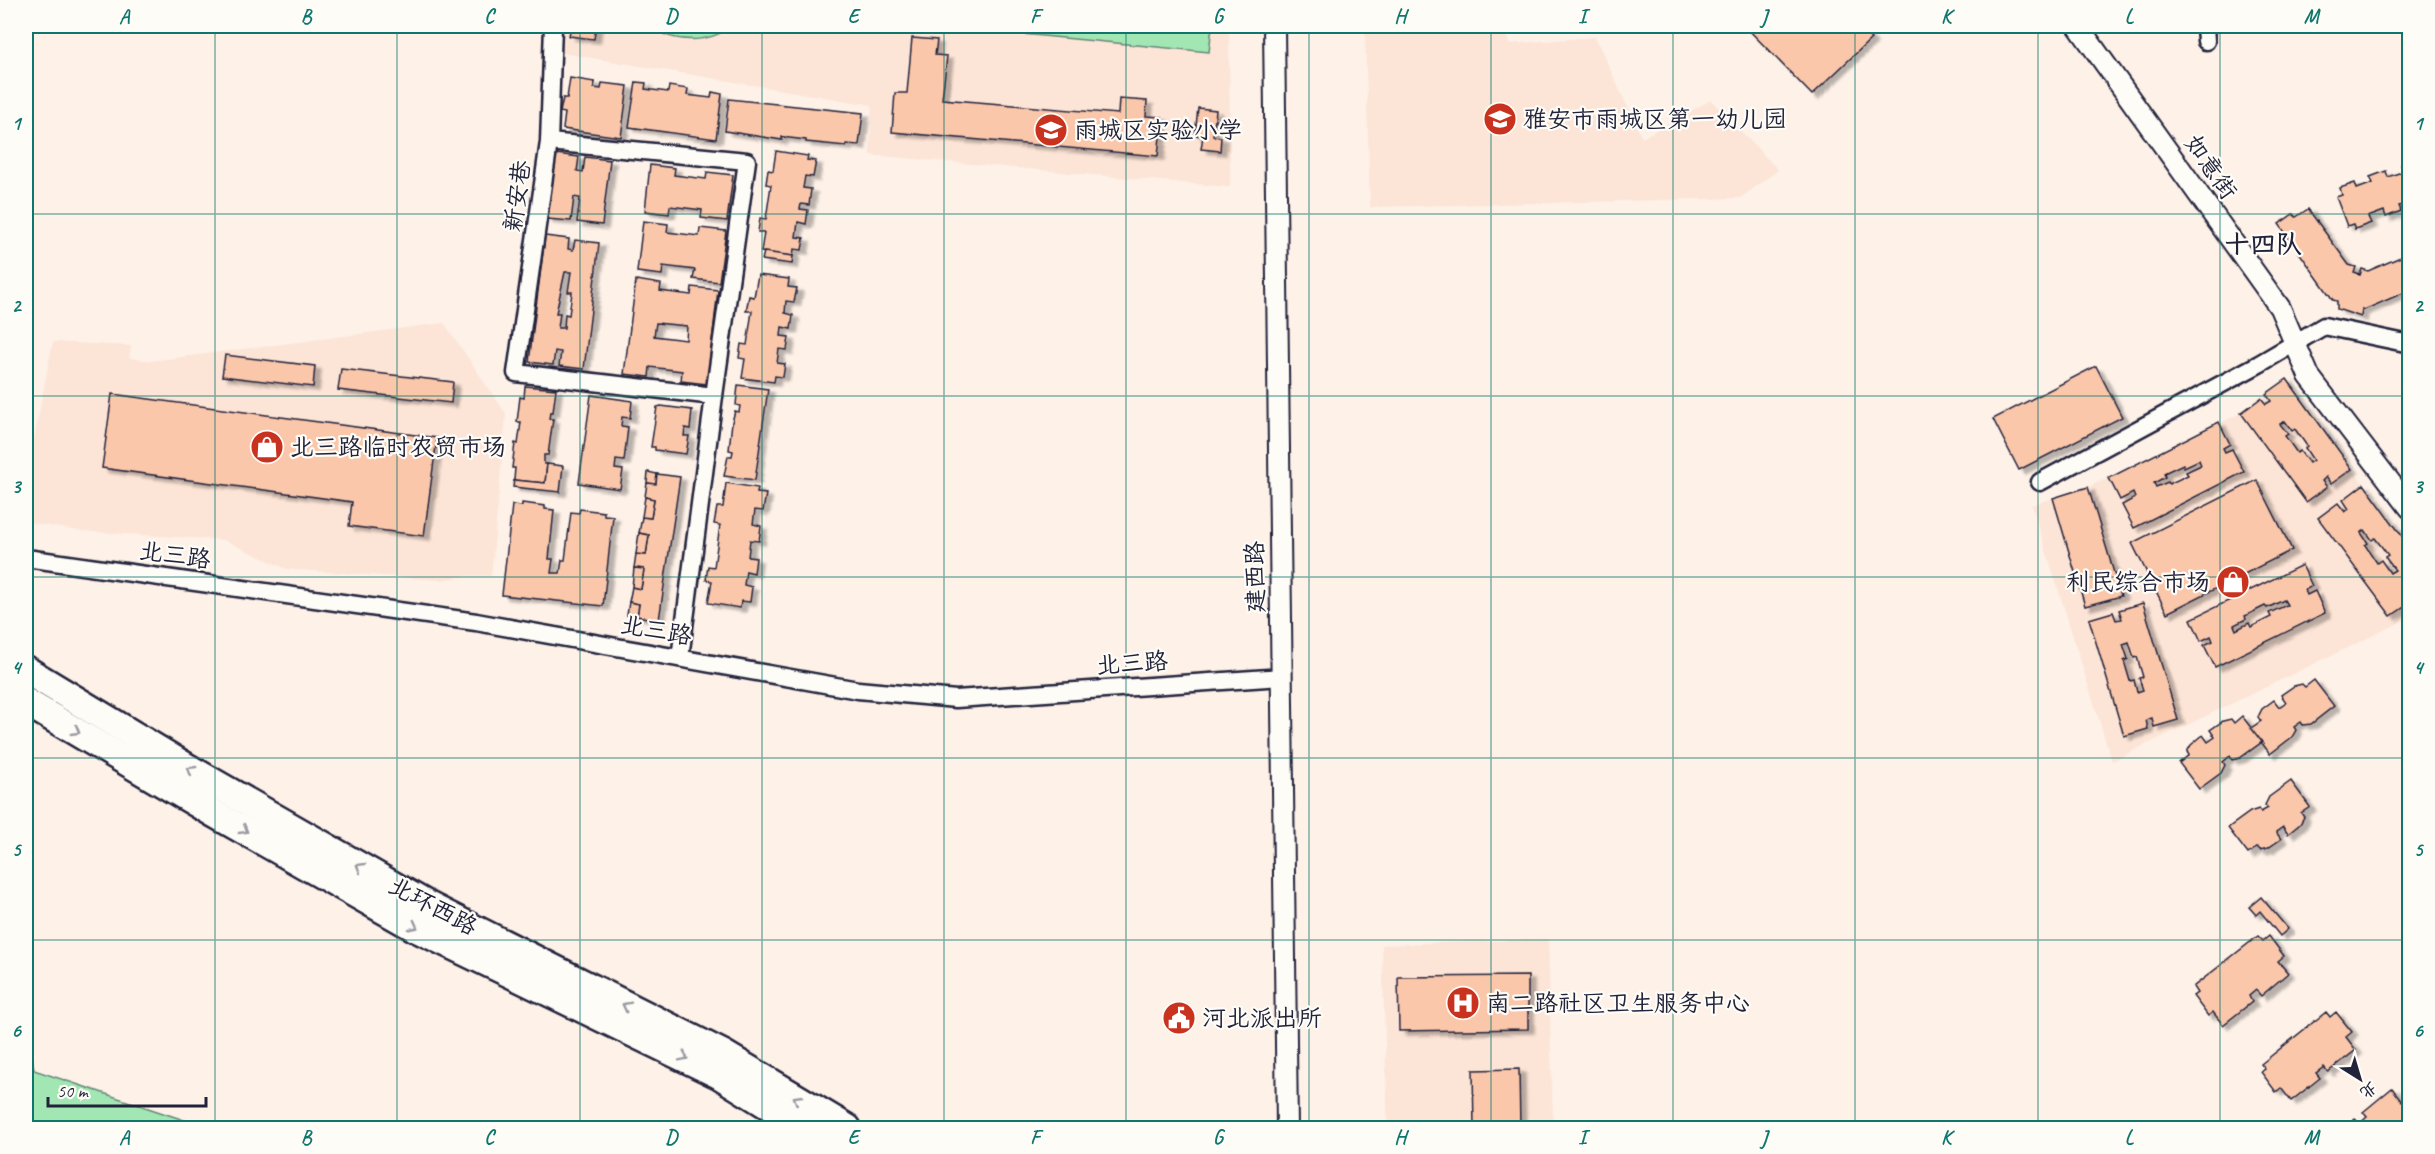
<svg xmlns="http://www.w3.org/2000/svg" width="2435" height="1154" font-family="Caveat,'LXGW WenKai TC',sans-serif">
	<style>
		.built { fill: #fce4d6 }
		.green { fill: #a2e7b3; stroke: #628477; stroke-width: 1.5 }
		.building { fill: #fbc7ab; stroke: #22223b; stroke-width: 1.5; fill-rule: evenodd; filter: url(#shadow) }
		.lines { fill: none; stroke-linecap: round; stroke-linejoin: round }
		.minor-casing { stroke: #22223b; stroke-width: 21 }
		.tertiary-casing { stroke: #22223b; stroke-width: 24 }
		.trunk-casing { stroke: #22223b; stroke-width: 32 }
		.minor { stroke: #fdfcf7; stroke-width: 16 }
		.tertiary { stroke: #fdfcf7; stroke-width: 20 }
		.trunk { stroke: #fdfcf7; stroke-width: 27 }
		.oneway { stroke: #9a9aa2 }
		.grid { fill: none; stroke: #0f766e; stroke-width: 1.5; stroke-opacity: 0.55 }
		.labels { text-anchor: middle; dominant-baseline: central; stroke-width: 4.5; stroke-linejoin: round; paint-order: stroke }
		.poi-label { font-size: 24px; fill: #22223b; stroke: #fdfcf7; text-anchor: start }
		.street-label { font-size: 24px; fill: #22223b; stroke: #fdfcf7 }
		.neighbourhood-label { font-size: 26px; font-weight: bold; fill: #22223b; stroke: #fdfcf7 }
		.neatline { fill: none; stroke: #0f766e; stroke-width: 2 }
		.grid-label { font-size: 20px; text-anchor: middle; font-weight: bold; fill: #0f766e }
	</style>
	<defs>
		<filter id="shadow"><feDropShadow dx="6" dy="4" stdDeviation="1.5" flood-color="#0004"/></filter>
	</defs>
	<rect width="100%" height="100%" fill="#fdf1e8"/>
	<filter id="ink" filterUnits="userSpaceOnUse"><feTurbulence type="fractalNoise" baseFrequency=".0167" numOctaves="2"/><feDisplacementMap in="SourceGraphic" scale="12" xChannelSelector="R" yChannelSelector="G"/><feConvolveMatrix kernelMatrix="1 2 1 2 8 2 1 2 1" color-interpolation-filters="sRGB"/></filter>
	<g filter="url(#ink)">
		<!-- built -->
		<g class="built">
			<polygon points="558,26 1229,26 1230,187 870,155 872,105 557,52"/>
			<polygon points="1365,26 1505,26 1509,44 1595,37 1642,138 1711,100 1778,170 1740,198 1370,207"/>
			<polygon points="444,323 506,414 491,576 467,576 440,580 287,569 224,540 81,531 26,522 26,480 53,342 131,346 129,358 152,361"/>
			<polygon points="2287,379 2409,547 2409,618 2112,761 2032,505 2088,487 2109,478 2241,413"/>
			<polygon points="1548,939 1553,1128 1388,1128 1382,945"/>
		</g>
		<!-- green -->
		<g class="green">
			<path d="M649,26H732C708,44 674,44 649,26Z"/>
			<polygon points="939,26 1212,26 1209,52"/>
			<polygon points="26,1013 34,1070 208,1128 26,1128"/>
		</g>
		<!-- building -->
		<g class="building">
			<polygon points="571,26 596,26 594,39 569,36"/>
			<polygon points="1745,26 1858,26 1871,39 1812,95"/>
			<polygon points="912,38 937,40 935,55 947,56 942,99 1118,114 1119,99 1147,101 1146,116 1162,117 1158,156 892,132 895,93 907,93"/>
			<polygon points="570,78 595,82 594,88 601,89 602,83 628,86 621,137 563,129 565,113 560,112 563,98 567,98"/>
			<polygon points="636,82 646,83 645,89 668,92 669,86 688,89 687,95 711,98 712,92 722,94 716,139 629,127"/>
			<polygon points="729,99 863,113 859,145 846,144 846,146 806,142 806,140 782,137 782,140 725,131"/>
			<polygon points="1198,108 1216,110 1213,136 1221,137 1220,151 1201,149 1203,136 1195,135"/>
			<polygon points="776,151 808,156 807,160 816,161 813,177 805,176 803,188 811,189 809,205 801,204 800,209 808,210 806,224 798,222 796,237 804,238 802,250 794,249 793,256 761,252 764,232 758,232 760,218 766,219 771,185 766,184 768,170 773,171"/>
			<polygon points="556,154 579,157 577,171 583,172 585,157 610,160 602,225 577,222 580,198 574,197 571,221 547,219"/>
			<polygon points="2410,162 2410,202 2399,206 2401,211 2386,217 2384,211 2368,217 2371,223 2355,229 2353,224 2347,226 2336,197 2342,195 2340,188 2355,183 2357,189 2373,183 2370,177 2386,171 2388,177 2404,171 2401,165"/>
			<polygon points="650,165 675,168 674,175 706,179 707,172 733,175 727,221 701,218 702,210 670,206 669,214 645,211"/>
			<polygon points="2308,209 2349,265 2356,267 2354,273 2360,275 2362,269 2368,271 2410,253 2410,290 2364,310 2362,309 2361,317 2337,309 2337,301 2333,300 2279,224 2293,214 2296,217"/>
			<polygon points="643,221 668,224 667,232 699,236 700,228 726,231 719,282 693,279 695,270 663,266 662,275 637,272"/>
			<path d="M545,236L569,239L568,249L573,250L575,240L599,243L584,369L559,366L561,352L555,351L553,365L529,362ZM565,272H571L568,292H572L569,315L565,314L564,328H558L560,313H556Z"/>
			<polygon points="764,252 793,256 792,264 762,260"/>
			<polygon points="758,275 789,279 788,287 797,288 794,302 786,301 785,313 793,315 791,329 782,327 781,336 789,337 787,350 779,349 777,363 785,364 783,377 775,376 774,382 742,378 745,359 739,358 741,344 747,345 752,311 746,311 749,296 754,297"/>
			<path d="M636,280L661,284L660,291L691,295L692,287L718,290L707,384L681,381L682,371L650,367L649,377L624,374ZM656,323L687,326L686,340L654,336Z"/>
			<polygon points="225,355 315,366 313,387 222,376"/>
			<polygon points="2096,366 2122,417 2019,470 1993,419"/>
			<polygon points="341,369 453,382 451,403 338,390"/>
			<path d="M2287,379L2352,469L2331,484L2326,477L2322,481L2327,487L2306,502L2241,413L2261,398L2266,404L2271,401L2266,394ZM2285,421L2292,431L2295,429L2307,446L2305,448L2313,460L2309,463L2300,451L2297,453L2285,436L2288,434L2280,424Z"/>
			<polygon points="738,385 768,389 755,480 724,476 728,456 732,456 733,451 729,450 732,422 735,411 739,412 740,406 736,405"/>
			<polygon points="525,386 556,389 553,412 550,412 549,419 553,419 548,455 544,455 544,464 547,464 545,483 514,480 515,468 512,468 515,443 518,444 521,422 517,422 520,397 524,398"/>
			<polygon points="112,394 437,438 424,536 349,526 352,502 102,468"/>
			<polygon points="591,395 632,401 630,418 622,417 621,426 628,427 624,461 616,460 615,469 623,470 620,489 579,483"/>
			<polygon points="661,406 692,410 690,429 685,428 684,436 689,436 686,454 655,450 655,447 651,447 657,407"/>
			<path d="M2219,422L2230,444L2223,448L2225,452L2232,449L2244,472L2134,528L2122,505L2135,498L2133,493L2120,500L2109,478ZM2199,460L2201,465L2186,472L2188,475L2169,484L2168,482L2156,487L2154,483L2165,477L2164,473L2183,464L2184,467Z"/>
			<polygon points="547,464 563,466 560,492 513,487 514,480 545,483"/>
			<polygon points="648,472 657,474 656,484 647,483"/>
			<polygon points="657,474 680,477 659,620 637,616 639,604 629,602 632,587 641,589 644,569 634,568 636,554 646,555 649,535 639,533 642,517 651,518 654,499 645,497 647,483 656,484"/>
			<polygon points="2257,480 2292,550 2167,613 2132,543"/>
			<polygon points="726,483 758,488 757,493 766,494 763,511 755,510 753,524 761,526 759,541 750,540 748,557 756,558 754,573 746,571 744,585 752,587 750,602 741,601 740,608 708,603 712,581 706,580 708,566 714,567 720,525 714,524 717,507 723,507"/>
			<path d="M2364,484L2410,547V591L2405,594L2410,603L2391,616L2318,518L2338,503L2345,512L2349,509L2343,500ZM2365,530L2372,540L2375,538L2388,555L2385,557L2395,570L2390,573L2381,560L2377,563L2365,545L2368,543L2361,533Z"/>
			<polygon points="2088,487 2121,596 2085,606 2053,498"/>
			<polygon points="645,497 654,499 651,518 642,517"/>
			<polygon points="522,503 545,506 545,509 554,510 549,559 553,559 551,573 560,573 562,560 565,560 571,512 579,513 580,509 604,512 604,515 613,516 603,606 502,595 512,505 522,506"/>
			<polygon points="639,533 649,535 646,555 636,554"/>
			<path d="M2302,565L2312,586L2305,590L2307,595L2315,591L2325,613L2215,667L2204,645L2213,641L2211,636L2201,641L2191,619ZM2284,600L2287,605L2269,613L2271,617L2251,627L2249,623L2236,630L2234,625L2246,619L2245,616L2265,606L2267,608Z"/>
			<polygon points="634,568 644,569 641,589 632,587"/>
			<polygon points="629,602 639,604 637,616 627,615"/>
			<path d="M2143,603L2178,720L2154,727L2152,718L2146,720L2148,729L2124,736L2089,619L2113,612L2116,620L2122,619L2119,610ZM2129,642L2134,658L2137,657L2143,677L2139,678L2143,690L2137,692L2134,680L2130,681L2124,661L2128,659L2123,644Z"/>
			<polygon points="2314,680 2334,706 2311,724 2303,725 2301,722 2294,727 2296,730 2292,737 2270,754 2251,728 2261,721 2258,717 2262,709 2274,700 2279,707 2286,702 2281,695 2294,686 2302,684 2305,687"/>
			<polygon points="2242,716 2262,742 2240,758 2232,760 2230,756 2223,762 2225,765 2221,773 2199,789 2179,763 2189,755 2187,752 2191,745 2203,735 2208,742 2215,737 2210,730 2223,721 2231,719 2234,723"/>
			<polygon points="2291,781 2310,807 2301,813 2304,817 2300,824 2288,834 2283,827 2276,832 2281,839 2268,848 2260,850 2257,847 2248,854 2228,828 2250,812 2259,809 2261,812 2268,808 2265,805 2269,797"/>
			<polygon points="2261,897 2288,929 2280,936 2260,911 2256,915 2249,907"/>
			<polygon points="2258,936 2263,941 2269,936 2284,956 2278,961 2288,973 2261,996 2256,990 2249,996 2252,1002 2223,1025 2213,1012 2208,1016 2193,996 2197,993 2193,987"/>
			<polygon points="1528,976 1528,1029 1399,1031 1398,977"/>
			<polygon points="2326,1012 2330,1017 2336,1012 2352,1032 2346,1037 2356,1050 2328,1072 2324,1067 2316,1073 2320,1078 2291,1101 2281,1088 2276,1092 2261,1072 2265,1069 2261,1064"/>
			<polygon points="1519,1069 1520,1128 1474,1128 1473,1070"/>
			<polygon points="2392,1088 2402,1101 2407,1097 2410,1101 2410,1128 2343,1128 2355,1118 2359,1124 2367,1117 2363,1112"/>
		</g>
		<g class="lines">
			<!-- minor casing -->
			<g class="minor-casing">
				<g id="minor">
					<polyline points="2205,26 2206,41"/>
					<polyline points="549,142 747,161 714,396 516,373 549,142 553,26"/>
					<polyline points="2040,482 2259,364 2324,326 2410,344"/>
					<polyline points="26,558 476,622 858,690 956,699 1282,677"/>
					<polyline points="680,658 714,396"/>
				</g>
			</g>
			<!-- tertiary casing -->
			<g class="tertiary-casing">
				<g id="tertiary">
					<polyline points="1274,26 1287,1128"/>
					<polyline points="2078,26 2280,308 2309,376 2410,508"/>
				</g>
			</g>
			<!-- trunk casing -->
			<g class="trunk-casing">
				<g id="trunk">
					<polyline points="26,670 188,768 427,905 723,1054 847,1128"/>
					<polyline points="26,702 215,814 416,928 718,1074 805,1128"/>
				</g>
			</g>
			<!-- minor -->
			<use href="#minor" class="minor"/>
			<!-- tertiary -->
			<use href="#tertiary" class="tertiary"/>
			<!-- trunk -->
			<use href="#trunk" class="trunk"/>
		</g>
		<!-- one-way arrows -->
		<defs><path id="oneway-chevron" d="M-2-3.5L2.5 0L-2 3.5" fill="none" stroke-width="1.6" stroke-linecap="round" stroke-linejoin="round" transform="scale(1.5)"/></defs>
		<g class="oneway">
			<use href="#oneway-chevron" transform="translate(76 731) rotate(31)"/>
			<use href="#oneway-chevron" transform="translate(191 770) rotate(-150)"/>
			<use href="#oneway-chevron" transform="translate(244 830) rotate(30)"/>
			<use href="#oneway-chevron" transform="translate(360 867) rotate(-150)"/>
			<use href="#oneway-chevron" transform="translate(414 926) rotate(28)"/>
			<use href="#oneway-chevron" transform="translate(626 1006) rotate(-153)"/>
			<use href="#oneway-chevron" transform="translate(684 1057) rotate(26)"/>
			<use href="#oneway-chevron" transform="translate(797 1099) rotate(-149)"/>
		</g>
	</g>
	<!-- grid -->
	<path class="grid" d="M215,26V1128M397,26V1128M580,26V1128M762,26V1128M944,26V1128M1126,26V1128M1309,26V1128M1491,26V1128M1673,26V1128M1855,26V1128M2038,26V1128M2220,26V1128M26,214H2410M26,396H2410M26,577H2410M26,758H2410M26,940H2410"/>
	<!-- icons -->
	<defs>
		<g id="school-disc" transform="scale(1.725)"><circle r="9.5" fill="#c8321e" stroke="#fdfcf7"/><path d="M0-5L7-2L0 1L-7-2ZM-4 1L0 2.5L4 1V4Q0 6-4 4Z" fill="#fff"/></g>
		<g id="shop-disc" transform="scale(1.725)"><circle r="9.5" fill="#c8321e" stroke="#fdfcf7"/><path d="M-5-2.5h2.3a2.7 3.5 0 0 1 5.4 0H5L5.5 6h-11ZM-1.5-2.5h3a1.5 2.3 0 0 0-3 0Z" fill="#fff"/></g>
		<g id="hospital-disc" transform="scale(1.725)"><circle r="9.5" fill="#c8321e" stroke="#fdfcf7"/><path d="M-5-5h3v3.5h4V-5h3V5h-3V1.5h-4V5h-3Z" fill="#fff"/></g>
		<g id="civic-disc" transform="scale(1.725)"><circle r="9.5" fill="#c8321e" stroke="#fdfcf7"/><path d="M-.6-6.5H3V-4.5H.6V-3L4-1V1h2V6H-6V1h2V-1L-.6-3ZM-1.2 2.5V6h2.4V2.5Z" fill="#fff"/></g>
	</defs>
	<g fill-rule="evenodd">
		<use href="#school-disc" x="1500" y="119"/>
		<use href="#school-disc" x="1051" y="130"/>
		<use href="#shop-disc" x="267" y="447"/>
		<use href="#shop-disc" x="2233" y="582"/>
		<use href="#hospital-disc" x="1463" y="1003"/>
		<use href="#civic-disc" x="1179" y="1018"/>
	</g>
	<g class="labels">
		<!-- poi labels -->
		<g class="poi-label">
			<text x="1523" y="119">雅安市雨城区第一幼儿园</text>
			<text x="1074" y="130">雨城区实验小学</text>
			<text x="290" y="447">北三路临时农贸市场</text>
			<text x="2210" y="582" text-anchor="end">利民综合市场</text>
			<text x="1486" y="1003">南二路社区卫生服务中心</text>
			<text x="1202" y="1018">河北派出所</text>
		</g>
		<!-- street labels -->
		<g class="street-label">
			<text transform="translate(2211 167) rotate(55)">如意街</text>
			<text transform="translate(517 196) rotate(-82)">新安巷</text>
			<text transform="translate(175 555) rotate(8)">北三路</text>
			<text transform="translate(1255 577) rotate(-91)">建西路</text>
			<text transform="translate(656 630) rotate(10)">北三路</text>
			<text transform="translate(1132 663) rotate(-4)">北三路</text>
			<text transform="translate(433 906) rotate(28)">北环西路</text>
		</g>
		<!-- neighbourhood labels -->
		<g class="neighbourhood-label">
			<text x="2263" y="244">十四队</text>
		</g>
	</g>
	<!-- margin -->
	<rect width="2435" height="1154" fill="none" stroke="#fdfcf7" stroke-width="66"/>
	<!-- north arrow -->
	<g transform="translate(2360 1079) rotate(143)" stroke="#fdfcf7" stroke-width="4.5" paint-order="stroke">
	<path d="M0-4.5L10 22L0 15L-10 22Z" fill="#22223b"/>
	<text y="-9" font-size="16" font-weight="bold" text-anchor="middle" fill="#22223b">北</text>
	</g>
	<!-- scale -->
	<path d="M48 1097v9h158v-9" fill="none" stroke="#22223b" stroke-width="3"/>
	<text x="57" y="1097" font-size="18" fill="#22223b" stroke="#fdfcf7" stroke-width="4.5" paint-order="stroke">50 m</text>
	<rect x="33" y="33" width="2369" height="1088" class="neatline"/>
	<g class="grid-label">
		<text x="124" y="23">A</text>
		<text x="306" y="23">B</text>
		<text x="489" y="23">C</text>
		<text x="671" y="23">D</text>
		<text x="853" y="23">E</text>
		<text x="1035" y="23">F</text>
		<text x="1218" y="23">G</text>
		<text x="1400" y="23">H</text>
		<text x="1582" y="23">I</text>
		<text x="1764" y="23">J</text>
		<text x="1946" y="23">K</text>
		<text x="2129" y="23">L</text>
		<text x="2311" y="23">M</text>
		<text x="16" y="130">1</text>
		<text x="2418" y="130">1</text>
		<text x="16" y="312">2</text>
		<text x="2418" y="312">2</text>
		<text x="16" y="493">3</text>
		<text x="2418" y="493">3</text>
		<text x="16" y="674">4</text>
		<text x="2418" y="674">4</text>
		<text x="16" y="856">5</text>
		<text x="2418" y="856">5</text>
		<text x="16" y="1037">6</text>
		<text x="2418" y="1037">6</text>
		<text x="124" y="1144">A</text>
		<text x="306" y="1144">B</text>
		<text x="489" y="1144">C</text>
		<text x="671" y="1144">D</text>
		<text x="853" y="1144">E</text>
		<text x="1035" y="1144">F</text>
		<text x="1218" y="1144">G</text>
		<text x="1400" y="1144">H</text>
		<text x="1582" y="1144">I</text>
		<text x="1764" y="1144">J</text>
		<text x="1946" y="1144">K</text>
		<text x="2129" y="1144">L</text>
		<text x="2311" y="1144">M</text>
	</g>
</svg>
